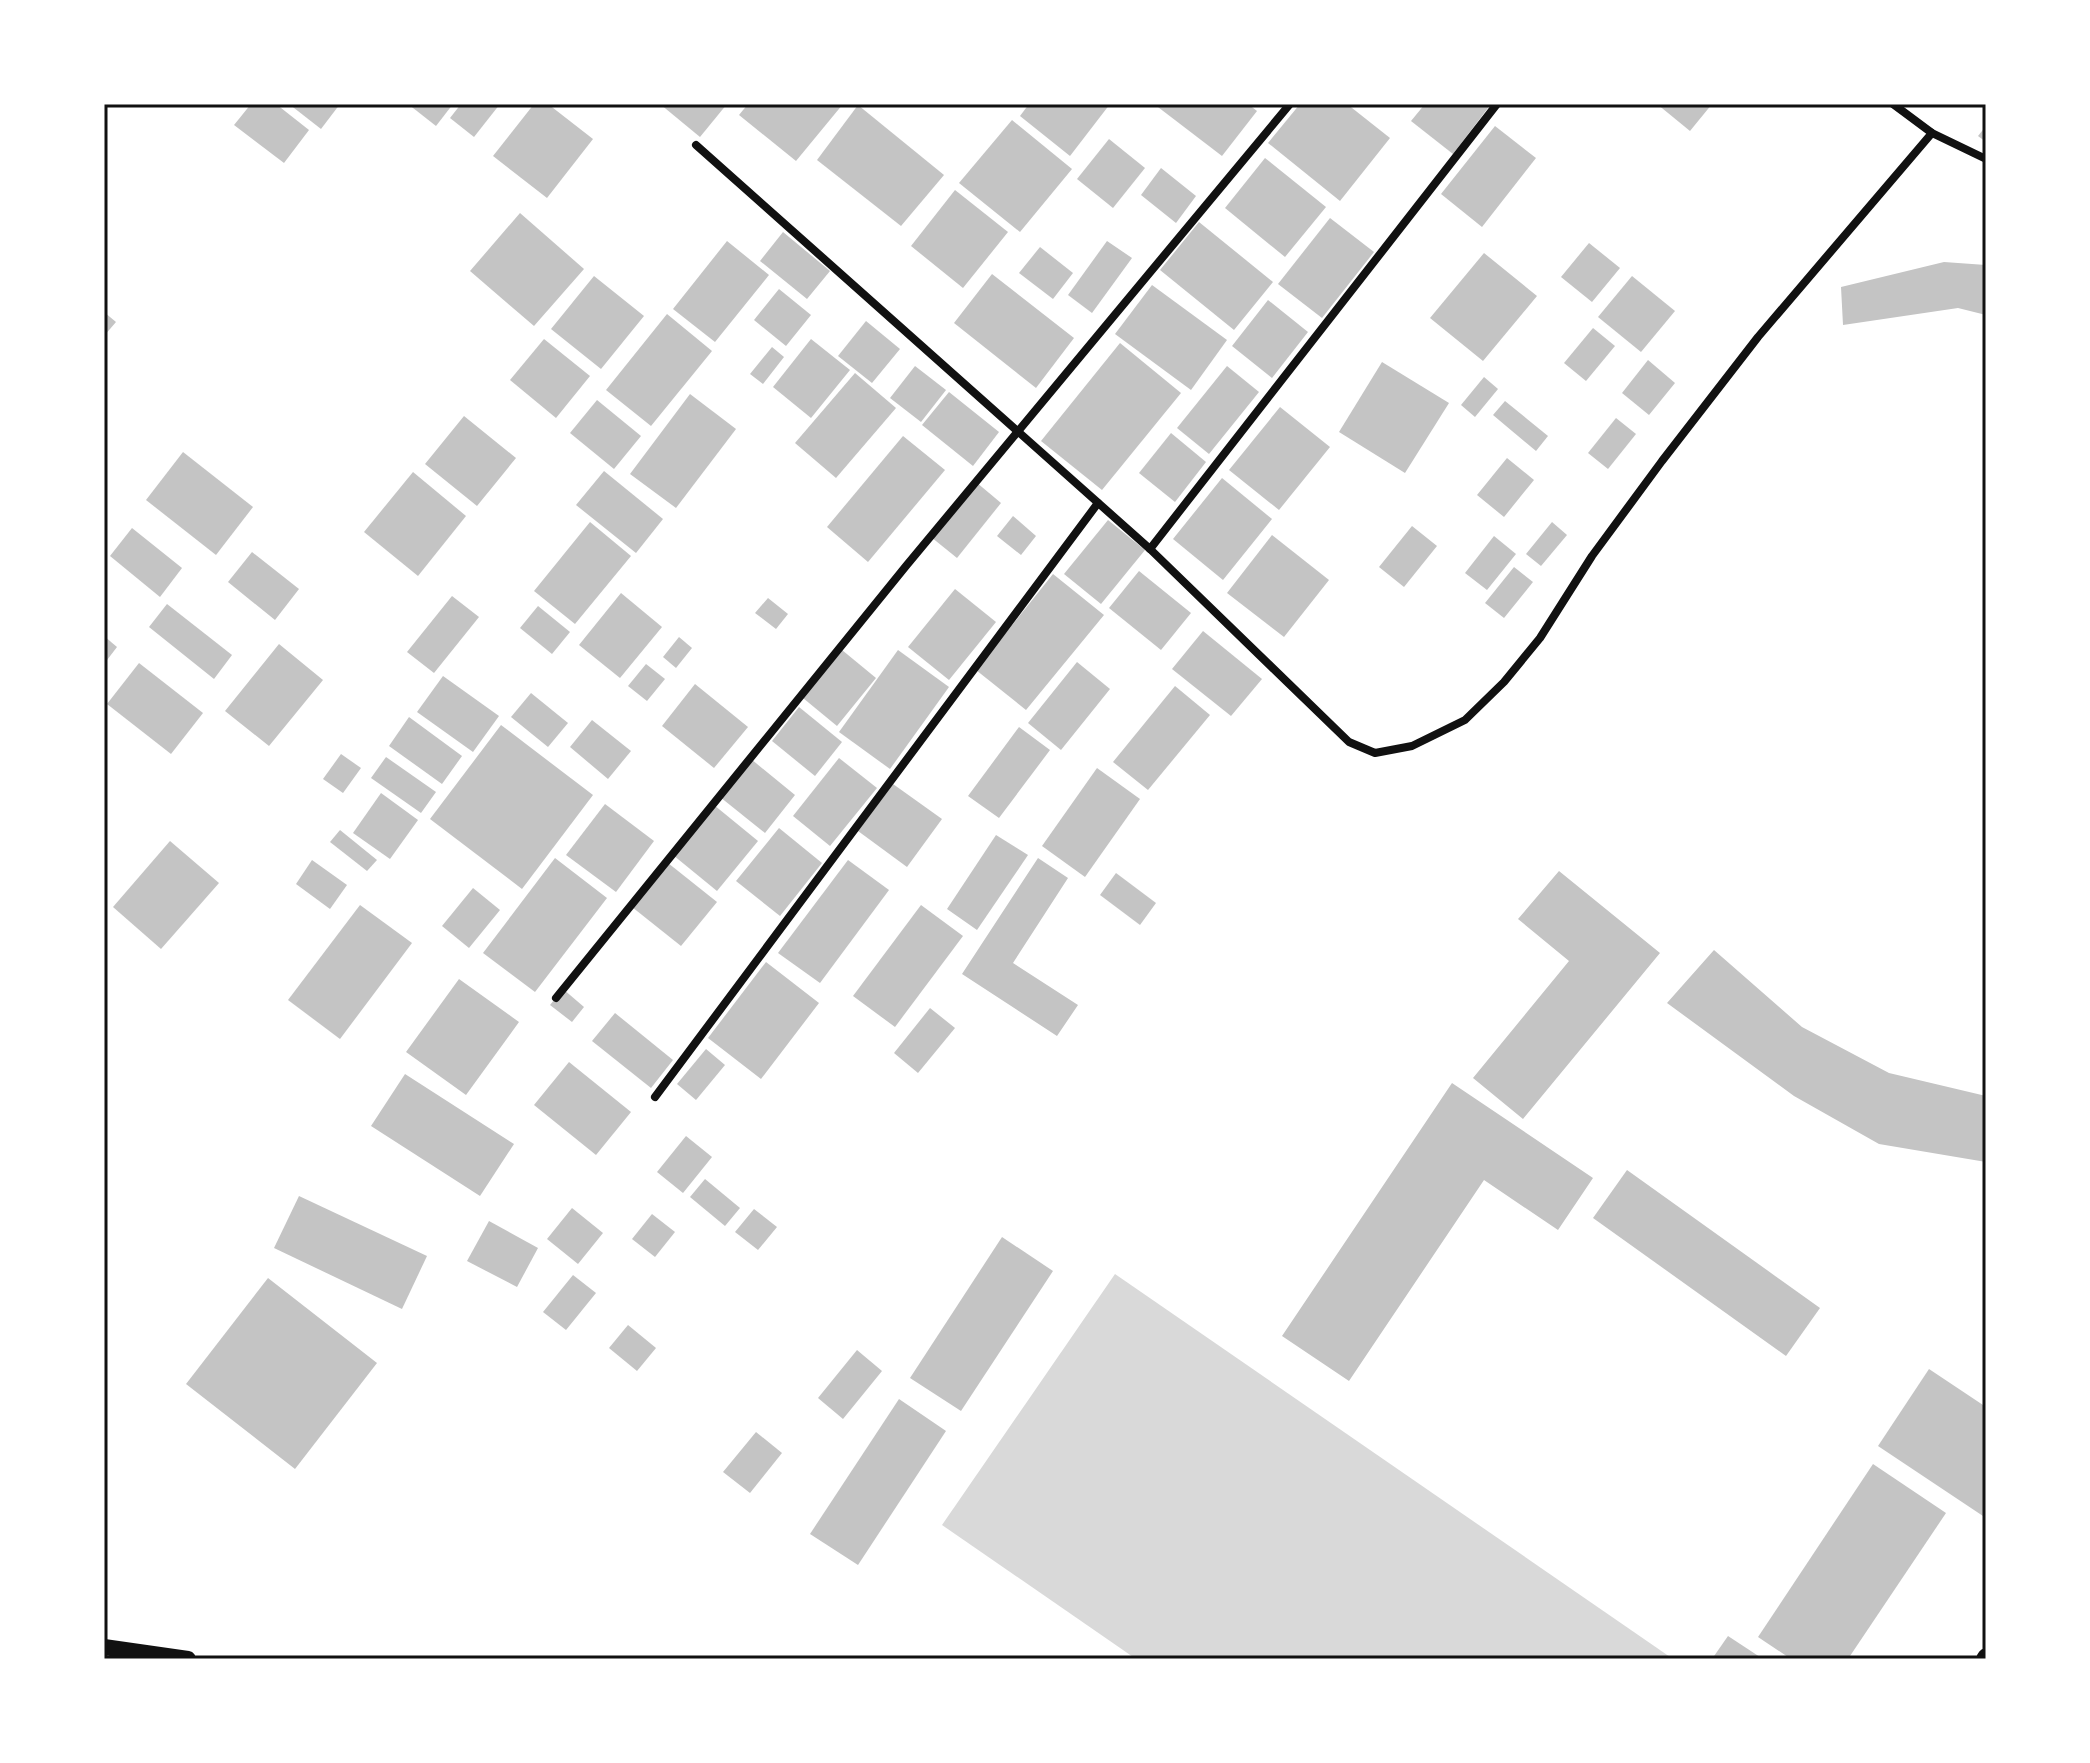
<svg xmlns="http://www.w3.org/2000/svg" width="2090" height="1763" font-family="'Sofia Sans Condensed',sans-serif">
	<style>
		.water { fill: #d9d9d9 }
		.building { fill: #c4c4c4 }
		.lines { fill: none; stroke-linecap: round; stroke-linejoin: round }
		.minor { stroke: #111; stroke-width: 8 }
		.secondary { stroke: #111; stroke-width: 16 }
		.neatline { fill: none; stroke: #111; stroke-width: 3 }
	</style>
	<rect width="100%" height="100%" fill="#fff"/>
	<!-- water -->
	<polygon class="water" points="1115,1274 1673,1659 1136,1659 942,1525"/>
	<!-- building -->
	<g class="building">
		<polygon points="251,104 276,104 309,130 284,163 234,125"/>
		<polygon points="289,104 340,104 321,129"/>
		<polygon points="408,104 453,104 436,126"/>
		<polygon points="461,104 500,104 474,137 450,118"/>
		<polygon points="534,104 548,104 593,139 547,198 493,156"/>
		<polygon points="660,104 727,104 700,137"/>
		<polygon points="748,104 843,104 796,161 739,115"/>
		<polygon points="1029,104 1110,104 1070,156 1020,116"/>
		<polygon points="1154,104 1248,104 1257,111 1222,156"/>
		<polygon points="1300,104 1347,104 1390,138 1340,201 1268,143"/>
		<polygon points="1425,104 1491,104 1453,154 1411,121"/>
		<polygon points="1657,104 1712,104 1690,131"/>
		<polygon points="858,105 944,175 901,226 817,160"/>
		<polygon points="1012,120 1072,169 1020,232 959,183"/>
		<polygon points="1495,126 1536,158 1482,227 1441,194"/>
		<polygon points="1986,126 1986,142 1978,136"/>
		<polygon points="1109,139 1145,168 1113,208 1077,179"/>
		<polygon points="1265,158 1326,207 1285,257 1225,208"/>
		<polygon points="1161,168 1196,196 1176,223 1141,195"/>
		<polygon points="955,190 1008,232 963,288 911,246"/>
		<polygon points="520,213 584,269 534,326 470,271"/>
		<polygon points="1330,218 1374,252 1322,318 1278,284"/>
		<polygon points="1199,222 1273,282 1234,330 1160,270"/>
		<polygon points="783,232 830,271 807,299 760,261"/>
		<polygon points="727,241 769,275 715,342 673,309"/>
		<polygon points="1107,241 1132,258 1092,313 1068,295"/>
		<polygon points="1589,243 1620,268 1592,302 1561,277"/>
		<polygon points="1040,247 1073,273 1053,299 1019,273"/>
		<polygon points="1484,253 1537,296 1483,361 1430,318"/>
		<polygon points="1944,262 1986,265 1986,315 1958,308 1843,325 1841,287"/>
		<polygon points="992,274 1074,338 1036,388 954,323"/>
		<polygon points="594,276 644,316 601,369 551,329"/>
		<polygon points="1632,276 1675,311 1641,352 1598,317"/>
		<polygon points="1152,285 1227,340 1191,390 1115,334"/>
		<polygon points="779,289 811,315 786,346 754,320"/>
		<polygon points="1268,300 1308,332 1272,378 1232,346"/>
		<polygon points="104,312 116,322 104,336"/>
		<polygon points="667,314 712,351 651,426 606,390"/>
		<polygon points="866,321 900,349 872,383 838,356"/>
		<polygon points="1593,328 1615,346 1586,381 1564,363"/>
		<polygon points="544,339 590,376 556,418 510,380"/>
		<polygon points="811,339 850,370 811,418 773,387"/>
		<polygon points="1120,343 1181,393 1102,490 1041,441"/>
		<polygon points="772,347 784,357 763,384 750,374"/>
		<polygon points="1648,360 1675,383 1649,415 1622,393"/>
		<polygon points="1382,362 1449,403 1405,473 1339,432"/>
		<polygon points="915,366 946,390 921,422 890,398"/>
		<polygon points="1227,366 1259,392 1209,454 1177,428"/>
		<polygon points="855,373 896,408 836,478 795,443"/>
		<polygon points="1484,377 1498,389 1475,417 1461,405"/>
		<polygon points="949,392 999,432 973,466 922,425"/>
		<polygon points="690,394 736,429 676,508 630,474"/>
		<polygon points="597,400 641,436 614,469 570,433"/>
		<polygon points="1505,401 1548,436 1536,451 1493,415"/>
		<polygon points="1280,407 1330,447 1279,510 1229,470"/>
		<polygon points="464,416 516,458 477,506 425,464"/>
		<polygon points="1616,418 1636,434 1608,469 1588,453"/>
		<polygon points="1171,433 1206,462 1175,502 1139,473"/>
		<polygon points="903,436 945,470 868,562 827,527"/>
		<polygon points="183,452 253,507 216,555 146,500"/>
		<polygon points="1507,458 1534,480 1504,517 1477,495"/>
		<polygon points="604,471 663,519 636,553 576,505"/>
		<polygon points="413,472 466,516 418,576 364,532"/>
		<polygon points="1222,478 1272,519 1223,580 1173,539"/>
		<polygon points="976,482 1001,503 957,558 931,537"/>
		<polygon points="1013,516 1036,536 1021,555 997,536"/>
		<polygon points="1108,520 1145,550 1101,604 1064,574"/>
		<polygon points="590,522 631,556 575,624 534,591"/>
		<polygon points="1552,522 1567,535 1541,566 1526,554"/>
		<polygon points="1412,526 1437,546 1404,587 1379,567"/>
		<polygon points="132,528 182,568 160,597 110,556"/>
		<polygon points="1272,535 1329,580 1284,637 1227,593"/>
		<polygon points="1494,536 1516,554 1487,590 1465,573"/>
		<polygon points="252,552 299,589 275,620 228,582"/>
		<polygon points="1514,567 1533,582 1504,618 1485,603"/>
		<polygon points="1139,571 1191,613 1161,650 1109,608"/>
		<polygon points="1053,574 1104,615 1026,710 976,670"/>
		<polygon points="955,589 996,622 949,680 908,647"/>
		<polygon points="621,593 662,627 620,678 579,645"/>
		<polygon points="452,596 479,617 434,673 407,652"/>
		<polygon points="768,598 788,614 776,629 755,613"/>
		<polygon points="167,604 232,655 214,679 149,627"/>
		<polygon points="538,606 570,632 552,654 520,628"/>
		<polygon points="1203,631 1262,679 1231,716 1172,669"/>
		<polygon points="104,636 117,647 104,664"/>
		<polygon points="679,637 692,648 676,668 663,657"/>
		<polygon points="279,644 323,680 269,746 225,711"/>
		<polygon points="842,650 876,678 837,726 803,698"/>
		<polygon points="898,650 949,687 890,769 839,732"/>
		<polygon points="1077,662 1110,689 1061,750 1028,723"/>
		<polygon points="139,663 203,713 171,754 107,704"/>
		<polygon points="646,664 665,679 647,701 628,686"/>
		<polygon points="443,676 499,716 473,752 417,712"/>
		<polygon points="695,684 748,727 714,768 662,726"/>
		<polygon points="1175,686 1210,715 1148,790 1113,762"/>
		<polygon points="531,693 568,723 548,747 511,717"/>
		<polygon points="799,707 842,742 815,776 772,741"/>
		<polygon points="409,717 462,756 442,784 389,746"/>
		<polygon points="592,720 631,751 608,779 570,747"/>
		<polygon points="501,725 593,795 522,889 430,819"/>
		<polygon points="1019,727 1050,750 999,818 968,796"/>
		<polygon points="341,754 361,768 343,793 323,779"/>
		<polygon points="386,757 436,792 421,813 371,778"/>
		<polygon points="839,758 877,788 830,846 793,816"/>
		<polygon points="751,759 795,795 765,833 720,797"/>
		<polygon points="1097,768 1140,799 1085,877 1042,846"/>
		<polygon points="893,784 942,819 907,867 858,831"/>
		<polygon points="381,793 418,820 390,859 353,833"/>
		<polygon points="605,804 654,841 616,892 566,855"/>
		<polygon points="714,805 758,841 717,891 673,855"/>
		<polygon points="779,828 822,863 780,916 736,881"/>
		<polygon points="340,830 377,860 367,871 330,842"/>
		<polygon points="996,835 1028,855 977,930 947,909"/>
		<polygon points="170,841 219,883 161,949 113,907"/>
		<polygon points="555,858 607,898 535,992 483,953"/>
		<polygon points="1038,858 1068,878 1013,963 1078,1005 1057,1036 962,974"/>
		<polygon points="312,860 347,885 330,909 296,884"/>
		<polygon points="848,860 889,890 820,983 778,953"/>
		<polygon points="668,863 717,902 681,946 632,907"/>
		<polygon points="1559,871 1660,953 1523,1119 1473,1078 1569,961 1518,919"/>
		<polygon points="1116,873 1156,903 1140,925 1100,895"/>
		<polygon points="473,888 500,910 469,948 442,926"/>
		<polygon points="360,905 412,943 340,1039 288,1000"/>
		<polygon points="921,905 963,936 895,1027 853,996"/>
		<polygon points="1714,950 1802,1027 1889,1073 1986,1096 1986,1162 1879,1144 1794,1096 1667,1003"/>
		<polygon points="766,962 819,1003 761,1079 708,1038"/>
		<polygon points="459,979 519,1022 466,1095 406,1052"/>
		<polygon points="563,989 584,1007 572,1022 550,1005"/>
		<polygon points="930,1008 955,1028 918,1073 894,1053"/>
		<polygon points="615,1013 673,1060 651,1088 592,1041"/>
		<polygon points="706,1049 725,1065 696,1100 677,1084"/>
		<polygon points="569,1062 631,1112 596,1155 534,1105"/>
		<polygon points="405,1074 514,1144 480,1196 371,1126"/>
		<polygon points="1452,1083 1593,1178 1558,1230 1484,1180 1349,1381 1282,1336"/>
		<polygon points="686,1136 712,1157 683,1193 657,1172"/>
		<polygon points="1627,1170 1820,1308 1786,1356 1593,1218"/>
		<polygon points="705,1179 740,1208 725,1226 690,1197"/>
		<polygon points="299,1196 427,1256 402,1309 274,1248"/>
		<polygon points="572,1208 603,1233 578,1264 547,1239"/>
		<polygon points="754,1209 777,1227 758,1250 735,1232"/>
		<polygon points="652,1214 675,1232 655,1257 632,1239"/>
		<polygon points="489,1221 538,1248 517,1287 467,1261"/>
		<polygon points="1002,1237 1053,1271 961,1411 910,1378"/>
		<polygon points="573,1275 596,1293 566,1330 543,1312"/>
		<polygon points="268,1278 377,1363 295,1469 186,1384"/>
		<polygon points="628,1325 656,1348 637,1371 609,1348"/>
		<polygon points="857,1350 882,1371 843,1419 818,1398"/>
		<polygon points="1929,1369 1986,1407 1986,1518 1878,1446"/>
		<polygon points="899,1399 946,1431 858,1565 810,1534"/>
		<polygon points="756,1432 782,1453 750,1493 723,1472"/>
		<polygon points="1873,1464 1946,1513 1848,1659 1791,1659 1758,1637"/>
		<polygon points="1728,1636 1763,1659 1712,1659"/>
	</g>
	<g class="lines">
		<!-- minor -->
		<g class="minor">
			<polyline points="1893,104 1932,133 1986,159"/>
			<polyline points="696,145 1150,549 1349,742 1375,753 1412,746 1465,720 1504,682 1540,638 1592,556 1662,461 1758,337 1932,133"/>
			<polyline points="1150,549 1497,104"/>
			<polyline points="556,998 906,566 1290,104"/>
			<polyline points="655,1097 1098,503"/>
		</g>
		<!-- secondary -->
		<g class="secondary">
			<polyline points="104,1647 188,1659"/>
			<polyline points="1984,1659 1986,1656"/>
		</g>
	</g>
	<!-- border -->
	<rect width="2090" height="1763" fill="none" stroke="#ffffff" stroke-width="212"/>
	<rect x="106" y="106" width="1878" height="1551" class="neatline"/>
</svg>
